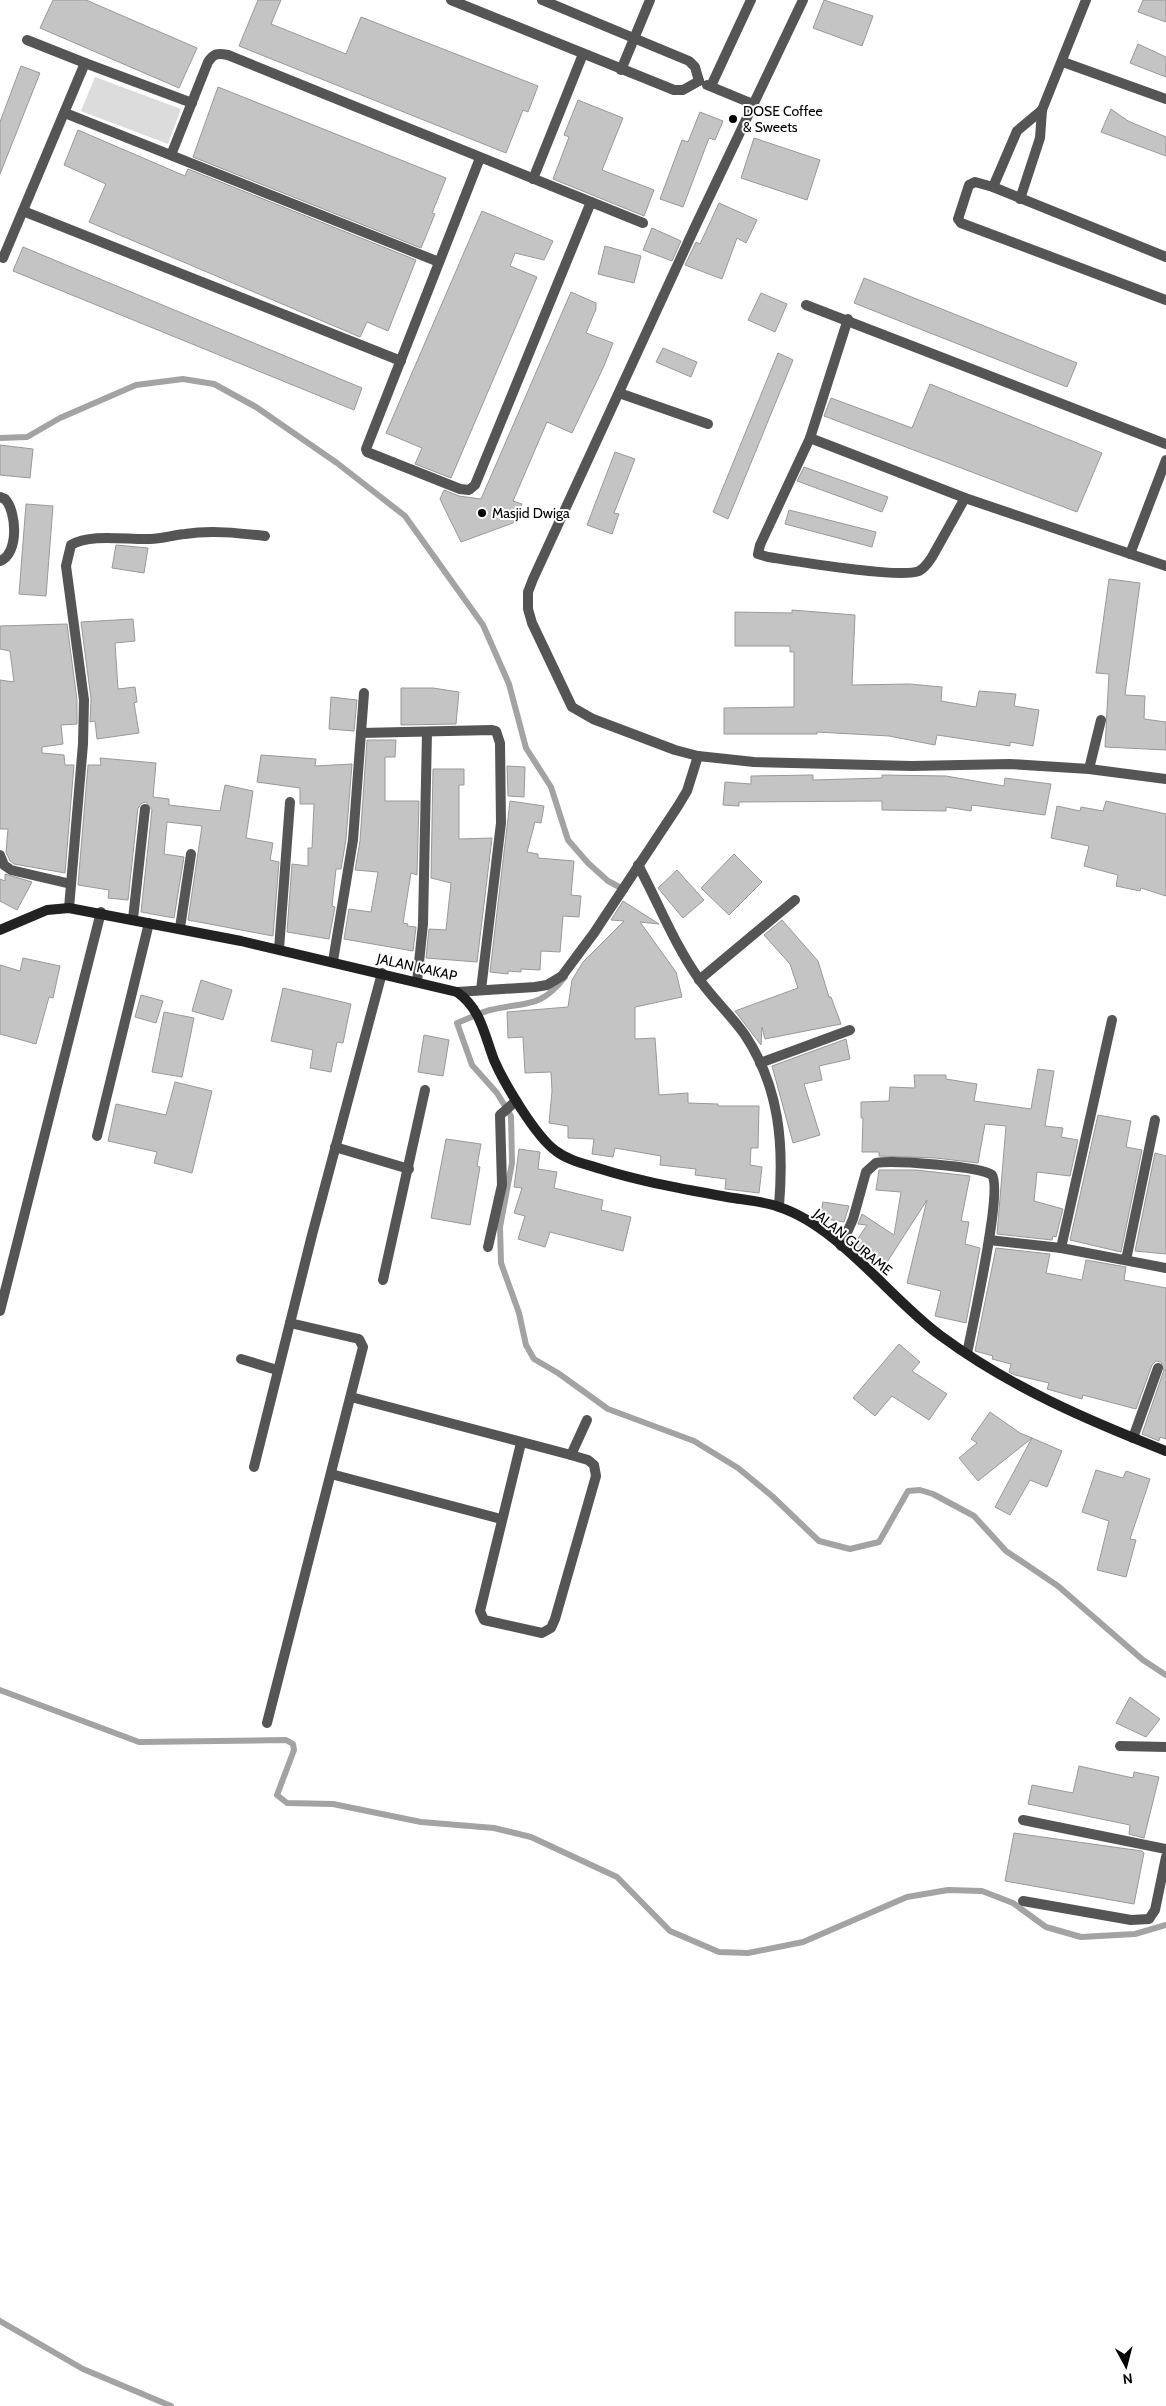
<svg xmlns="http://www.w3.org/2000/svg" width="1166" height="2406" font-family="Cabin,sans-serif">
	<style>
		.green { fill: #dcdcdc }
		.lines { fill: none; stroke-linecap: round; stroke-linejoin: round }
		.stream { stroke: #a3a3a3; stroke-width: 6 }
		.building { fill: #c4c4c4; stroke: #999 }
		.lane { stroke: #555; stroke-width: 10 }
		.street { stroke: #555; stroke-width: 10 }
		.secondary { stroke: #222; stroke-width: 10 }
		.poi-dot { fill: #000; stroke: #fff; stroke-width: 2 }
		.labels { text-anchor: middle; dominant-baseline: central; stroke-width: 4; stroke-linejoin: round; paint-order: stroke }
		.poi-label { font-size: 14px; fill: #000; stroke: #fff; text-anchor: start }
		.street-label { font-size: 14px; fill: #000; stroke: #fff }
	</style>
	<rect width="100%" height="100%" fill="#fff"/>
	<!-- green -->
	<polygon class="green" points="95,77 181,109 168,144 81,111"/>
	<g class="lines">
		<!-- stream -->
		<g class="stream">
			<polyline points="0,438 27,437 60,418 136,385 183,379 214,384 256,407 337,463 405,516 483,625 509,684 526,748 551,787 568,840 588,863 608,881 625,890"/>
			<path d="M565,977C539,1010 526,1001 490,1010C479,1013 468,1019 457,1023L472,1065L497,1093L511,1116L512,1163L500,1227L501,1263L519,1313L526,1345L534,1359L558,1373L608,1409L694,1441L738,1468L772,1496L819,1541L850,1549L879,1542L908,1491L920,1490L933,1494L974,1516L1006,1551L1058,1586L1143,1660L1166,1675"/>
			<polyline points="0,1690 139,1742 286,1740 293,1744 294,1750 277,1795 287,1803 333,1804 421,1822 494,1828 531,1837 617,1877 670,1931 719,1952 748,1953 803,1942 907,1897 948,1890 982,1891 1013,1903 1046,1927 1081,1937 1135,1934 1166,1925"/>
			<polyline points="0,2321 83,2369 171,2406"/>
		</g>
	</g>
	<!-- building -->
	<g class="building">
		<polygon points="53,0 86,0 197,48 179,88 40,28"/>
		<polygon points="258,0 281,0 271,24 346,54 361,17 538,86 528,112 523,110 506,153 239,46"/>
		<polygon points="824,0 873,16 862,46 813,28"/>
		<polygon points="1143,0 1166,0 1166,22 1138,12"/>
		<polygon points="1138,44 1166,57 1166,77 1130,63"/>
		<polygon points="21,66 40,73 0,174 0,122"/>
		<polygon points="218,87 446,178 432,213 435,214 421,248 193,157"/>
		<polygon points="578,100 623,118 602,170 654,190 644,216 553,179 569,137 564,135"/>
		<polygon points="1111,109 1128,121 1166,137 1166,156 1101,132"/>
		<polygon points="700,112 723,121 715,140 709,138 683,207 660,199 682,140 688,142"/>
		<polygon points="78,130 185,176 188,169 416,260 388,331 367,322 360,337 89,222 106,184 64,165"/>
		<polygon points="754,138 820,160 807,200 741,178"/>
		<polygon points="719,203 757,220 746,243 737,238 722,279 685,265 696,242 700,244"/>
		<polygon points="482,211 553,241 544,260 515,253 510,266 537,277 451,478 415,464 422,448 386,433"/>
		<polygon points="652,228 681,241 672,261 643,250"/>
		<polygon points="605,246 641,256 634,283 598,274"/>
		<polygon points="23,247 362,388 354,410 13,271"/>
		<polygon points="864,278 1077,363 1067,387 854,303"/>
		<polygon points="571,292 596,303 596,309 586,333 613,343 604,366 572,433 547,422 513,501 522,504 513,523 461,542 440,499 444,490 459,496 481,499"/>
		<polygon points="761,293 787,304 775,332 748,320"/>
		<polygon points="663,348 697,362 691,377 656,362"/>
		<polygon points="778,353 793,360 728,519 713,512"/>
		<polygon points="930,384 1102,453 1077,512 824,416 831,398 912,428"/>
		<polygon points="0,445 33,449 30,478 0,475"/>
		<polygon points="615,452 635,459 614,513 619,514 612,534 587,525"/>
		<polygon points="804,467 888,497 882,512 797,481"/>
		<polygon points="26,504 53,506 46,596 19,594"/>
		<polygon points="789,510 876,532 872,547 785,524"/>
		<polygon points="116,545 148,548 144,573 112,568"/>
		<polygon points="1109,579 1140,583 1125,695 1145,696 1144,719 1166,722 1166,750 1105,747 1109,674 1096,673"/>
		<polygon points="792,610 855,615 852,685 909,684 942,687 941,701 976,707 979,691 1016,694 1014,706 1039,710 1033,746 1010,742 1010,746 937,735 935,745 889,736 817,732 817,734 724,734 724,708 794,707 794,652 790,652 790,646 735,646 735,612 792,613"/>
		<polygon points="133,619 135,641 115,643 118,689 135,687 137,702 134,703 139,733 97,739 95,721 90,722 91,699 81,622"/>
		<polygon points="67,624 77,700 77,724 61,725 63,744 42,747 42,753 64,755 65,765 74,765 65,873 14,864 10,861 6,852 8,829 0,829 0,680 14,682 10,651 0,649 0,626"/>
		<polygon points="401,688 433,688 459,692 456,724 401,725"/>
		<polygon points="331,697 357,700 354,731 329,729"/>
		<polygon points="367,740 396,740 395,757 385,757 385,801 419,801 417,875 411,873 403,923 408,924 407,926 416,927 413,951 344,939 349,909 371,912 378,872 355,870 360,841"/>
		<polygon points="261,755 316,759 315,766 352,764 346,839 341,869 336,869 332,906 335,907 329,939 287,932 292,864 308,866 308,848 312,848 314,804 300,804 300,788 257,782"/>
		<polygon points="100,758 156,763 153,797 169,799 169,805 220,811 225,785 253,791 246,838 273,843 270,860 279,862 273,936 188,920 202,826 167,822 164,854 184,857 174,918 141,912 152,810 146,802 142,803 138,808 128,900 108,898 109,890 78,885 88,765 101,765"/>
		<polygon points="507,766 525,767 524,797 508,796"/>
		<polygon points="433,769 464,769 464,785 459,785 459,839 492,838 477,962 426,958 429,929 446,930 451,883 431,878"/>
		<polygon points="813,775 813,780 882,778 882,775 946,776 1004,786 1005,778 1051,784 1045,815 972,805 971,811 946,807 946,811 882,810 882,801 739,802 739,806 723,805 725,782 751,784 751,776"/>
		<polygon points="510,801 544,806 541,823 535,822 527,852 538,854 538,858 574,861 571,895 581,896 579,917 563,916 560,952 541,951 540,970 521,969 521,972 508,971 508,974 490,972"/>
		<polygon points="1106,801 1166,814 1166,896 1141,888 1140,891 1116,886 1118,875 1084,866 1089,846 1051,838 1057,806 1080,811 1081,807 1103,811"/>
		<polygon points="734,854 762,882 729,915 701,888"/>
		<polygon points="677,870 704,900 683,918 658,888"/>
		<polygon points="5,874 32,882 17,910 0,901 0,879 5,881"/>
		<polygon points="623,901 659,924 640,922 676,972 682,997 635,1007 635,1039 655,1038 659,1095 688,1093 688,1103 718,1104 718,1106 759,1106 758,1148 751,1148 750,1165 762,1167 759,1193 725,1189 726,1179 695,1175 696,1169 660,1165 661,1156 615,1148 613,1157 592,1154 594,1139 568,1138 568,1126 549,1123 552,1091 551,1072 525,1073 523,1037 508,1038 507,1012 568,1007 572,980 583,962 624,921 611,920"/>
		<polygon points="782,920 818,961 829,997 831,997 841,1024 765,1039 762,1027 761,1045 735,1011 798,988 790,964 764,935"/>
		<polygon points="23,958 60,966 53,998 49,997 36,1044 0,1034 0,965 20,971"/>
		<polygon points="201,980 232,990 223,1020 192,1011"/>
		<polygon points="283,988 351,1004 343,1043 337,1042 331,1072 310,1068 313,1050 271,1041"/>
		<polygon points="141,995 163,1001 156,1023 135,1017"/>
		<polygon points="164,1012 194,1018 182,1077 152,1072"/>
		<polygon points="424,1035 449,1040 443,1076 418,1072"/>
		<polygon points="846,1039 850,1059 819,1066 822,1080 804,1084 820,1135 793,1143 772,1066"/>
		<polygon points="1038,1069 1054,1071 1045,1126 1063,1128 1061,1137 1078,1140 1070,1176 1037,1172 1034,1201 1063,1209 1056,1237 1053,1236 1052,1240 997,1234 1006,1126 985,1124 978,1163 936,1158 879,1156 879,1152 862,1152 863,1118 861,1118 861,1102 889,1101 890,1087 915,1088 914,1075 946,1075 946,1079 977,1084 974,1101 1031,1109"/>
		<polygon points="175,1082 212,1091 192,1173 154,1163 157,1152 108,1141 116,1104 166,1115"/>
		<polygon points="1098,1115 1131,1121 1126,1147 1142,1150 1121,1252 1070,1240"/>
		<polygon points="446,1139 481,1144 477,1166 480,1167 470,1225 431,1218"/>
		<polygon points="519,1149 540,1152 538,1169 557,1172 554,1188 603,1200 601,1210 631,1217 623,1251 550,1232 545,1247 518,1239 525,1216 514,1213 522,1188 514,1187"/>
		<polygon points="1155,1153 1166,1156 1166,1254 1135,1251"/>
		<polygon points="879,1170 916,1170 970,1176 961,1221 969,1222 965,1244 980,1248 966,1323 935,1316 941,1291 907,1283 927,1200 882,1270 853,1246 867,1225 858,1224 862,1214 894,1235 901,1192 876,1190"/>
		<polygon points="823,1202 849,1206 844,1222 820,1218"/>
		<polygon points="996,1248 1050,1254 1046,1273 1082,1280 1086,1260 1126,1267 1124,1280 1166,1288 1166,1439 1160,1437 1159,1441 1142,1434 1164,1370 1161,1362 1156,1361 1152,1365 1136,1409 1083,1395 1082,1399 1047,1389 1049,1383 1015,1375 1009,1372 1011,1364 992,1359 993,1356 975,1351"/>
		<polygon points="899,1344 920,1362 912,1371 947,1394 929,1420 892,1396 875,1416 853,1398"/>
		<polygon points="990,1412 1020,1433 1032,1438 978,1481 959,1458 977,1443 971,1439"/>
		<polygon points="1032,1438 1062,1451 1047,1487 1030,1480 1010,1515 995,1507"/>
		<polygon points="1096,1470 1123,1478 1126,1471 1150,1479 1130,1539 1136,1540 1126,1577 1097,1570 1109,1521 1082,1512"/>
		<polygon points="1130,1697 1160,1719 1146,1737 1116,1723"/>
		<polygon points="1079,1766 1133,1778 1134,1772 1159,1777 1144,1838 1129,1834 1130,1825 1028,1804 1032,1785 1073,1793"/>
		<polygon points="1014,1833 1142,1851 1144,1853 1134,1904 1005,1881"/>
	</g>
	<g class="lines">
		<!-- lane -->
		<polyline class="lane" points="1089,769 1101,720"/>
		<!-- street -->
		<g class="street">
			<polyline points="451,0 674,90 683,90 699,81"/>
			<polyline points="542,0 689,61 695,67 699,81"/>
			<polyline points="803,0 695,227 533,579 528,592 528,609 532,623 572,707 593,719 675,750 698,756 754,762 912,766 1010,764 1089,769 1166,779"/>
			<polyline points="27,40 85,63"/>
			<polyline points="1063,62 1166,99"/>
			<polyline points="621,70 650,0"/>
			<polyline points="707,85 753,104"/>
			<polyline points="711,86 751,0"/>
			<polyline points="65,113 439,262"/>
			<path d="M171,155L208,62C214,53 218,53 228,55L643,223"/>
			<polyline points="480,158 366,449 367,452 460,489 469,490 475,485 591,202"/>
			<polyline points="533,179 583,54"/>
			<polyline points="993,187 1017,131 1042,110"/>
			<polyline points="1020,199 1040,138 1042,110 1086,0"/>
			<polyline points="23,211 401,361"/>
			<polyline points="1166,257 993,187 975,182 969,185 958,219 961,223 1166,300"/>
			<polyline points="3,258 85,63 192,103"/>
			<polyline points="806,305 1166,444"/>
			<path d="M848,319L810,438L760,545L758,554L768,557C794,561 901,579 919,571C925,568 928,563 932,557L965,498"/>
			<polyline points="619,393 708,424"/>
			<polyline points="810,438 965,498 1166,566"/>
			<path d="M0,497L5,499C17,512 19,554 0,561"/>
			<polyline points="1130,554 1166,460"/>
			<polyline points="361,733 364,693"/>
			<polyline points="0,855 4,865 11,870 71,884"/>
			<path d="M638,865C658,902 675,946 699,979C713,999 731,1015 745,1035C780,1088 784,1145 779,1206"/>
			<path d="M69,908L83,744L84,700L66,566L71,545C90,533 128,540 150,539C162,539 173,535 185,534C211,530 239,533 265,536"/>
			<polyline points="133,919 145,809"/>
			<polyline points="180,928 191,854"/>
			<polyline points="279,949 290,802"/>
			<polyline points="333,961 353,840 361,733 492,730 496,731 500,743 501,823 481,990"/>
			<polyline points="699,980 795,900"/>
			<polyline points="417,982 423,924 427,732"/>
			<polyline points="457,992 535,987 547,985 562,976 594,933 678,806 687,791 698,756"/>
			<polyline points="760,1063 850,1030"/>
			<polyline points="97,1136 149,923"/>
			<polyline points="335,1147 409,1169"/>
			<polyline points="989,1240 1061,1248 1166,1268"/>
			<path d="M841,1246L853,1219L866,1172L876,1163C892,1160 980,1166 992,1175C1003,1191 972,1327 967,1354"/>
			<polyline points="488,1247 502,1185 500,1115 516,1101"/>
			<polyline points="1061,1248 1112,1020"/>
			<polyline points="1126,1260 1155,1120"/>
			<polyline points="383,1280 425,1090"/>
			<polyline points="0,1311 101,912"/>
			<polyline points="241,1359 277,1370"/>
			<polyline points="351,1397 571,1455 588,1460 594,1465 596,1476 555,1619 551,1628 542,1633 484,1620 480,1611 521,1443"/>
			<polyline points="1133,1438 1158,1368"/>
			<polyline points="571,1455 587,1420"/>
			<polyline points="254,1467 312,1235 382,973"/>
			<polyline points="331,1474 501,1519"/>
			<polyline points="267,1723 363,1347 359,1339 290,1323"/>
			<polyline points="1120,1746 1166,1747"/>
			<polyline points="1023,1820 1166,1849"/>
			<polyline points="1023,1901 1131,1920 1149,1919 1155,1910 1166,1857"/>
		</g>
		<!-- secondary -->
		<path class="secondary" d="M0,930L47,910L69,908L241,941L457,992C481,1009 484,1034 494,1060C504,1083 536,1137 556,1151C569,1161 586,1164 601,1169C642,1182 685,1189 727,1197C744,1200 763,1201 779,1207C840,1227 890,1299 941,1336C1010,1387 1087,1420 1166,1451"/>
	</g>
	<!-- markers -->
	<g class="poi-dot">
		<circle cx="733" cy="119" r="5"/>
		<circle cx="482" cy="513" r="5"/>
	</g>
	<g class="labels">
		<!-- poi labels -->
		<g class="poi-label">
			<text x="743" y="111">DOSE Coffee<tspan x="743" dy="16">&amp; Sweets</tspan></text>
			<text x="492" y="513">Masjid Dwiga</text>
		</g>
		<!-- street labels -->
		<g class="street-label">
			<text transform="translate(417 967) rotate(13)">JALAN KAKAP</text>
			<text transform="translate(853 1242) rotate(39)">JALAN GURAME</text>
		</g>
	</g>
	<!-- north arrow -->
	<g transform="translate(1126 2366) rotate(173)" stroke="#ffffff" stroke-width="4" paint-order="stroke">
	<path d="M0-4L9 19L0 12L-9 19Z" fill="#000000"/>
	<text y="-8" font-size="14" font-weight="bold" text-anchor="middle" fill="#000000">N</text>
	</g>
</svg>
